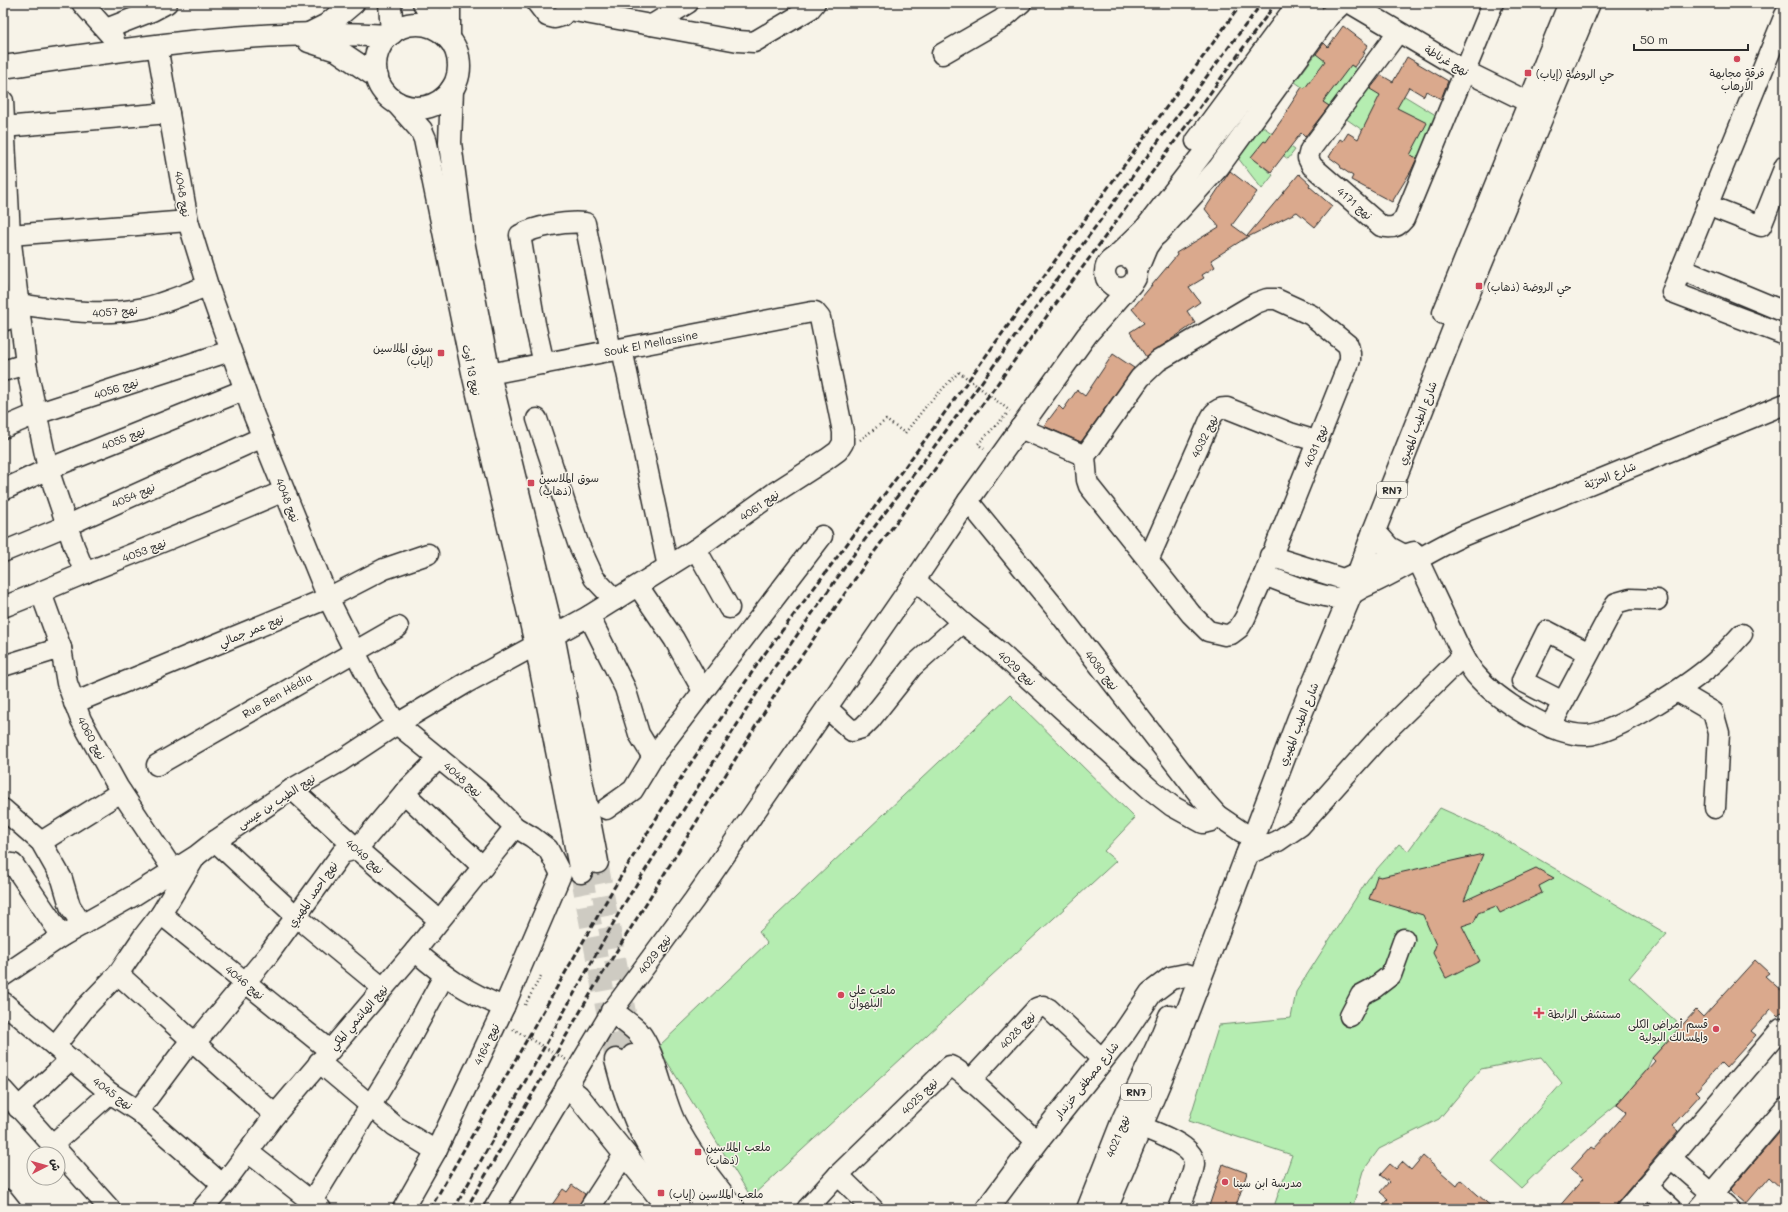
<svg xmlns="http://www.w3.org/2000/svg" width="1788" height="1212" font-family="Mali,'Playpen Sans Arabic',sans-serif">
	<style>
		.green { fill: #b5edb1; stroke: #708c6e }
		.building { fill: #daa98d; stroke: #2b2b2b }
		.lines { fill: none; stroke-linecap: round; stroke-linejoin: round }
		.minor-tunnel { stroke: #cecbc2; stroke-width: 20; stroke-dasharray: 20 10; stroke-linecap: butt }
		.major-tunnel { stroke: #cecbc2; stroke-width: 22; stroke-dasharray: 22 11; stroke-linecap: butt }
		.minor-casing { stroke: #2b2b2b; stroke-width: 23 }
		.major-casing { stroke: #2b2b2b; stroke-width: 25 }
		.highway-casing { stroke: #2b2b2b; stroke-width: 25 }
		.path { stroke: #2b2b2b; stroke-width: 2.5; stroke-dasharray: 1 3; stroke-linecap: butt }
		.minor { stroke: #f7f3e8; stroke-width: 20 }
		.major { stroke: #f7f3e8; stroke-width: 22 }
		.highway { stroke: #f7f3e8; stroke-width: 22 }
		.rail { stroke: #2b2b2b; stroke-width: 3; stroke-dasharray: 6 3; stroke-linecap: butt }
		.path-bridge { stroke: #2b2b2b; stroke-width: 2.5; stroke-dasharray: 1 3; stroke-linecap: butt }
		.poi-dot { fill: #d1495b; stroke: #f7f3e8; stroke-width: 1.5 }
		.labels { text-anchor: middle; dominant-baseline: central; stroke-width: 3; stroke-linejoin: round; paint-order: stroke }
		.shield { fill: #f7f3e8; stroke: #686764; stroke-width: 1 }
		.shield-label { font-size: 10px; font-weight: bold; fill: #2b2b2b }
		.street-label { font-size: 11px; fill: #2b2b2b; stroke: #f7f3e8 }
		.poi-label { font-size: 11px; fill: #2b2b2b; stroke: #f7f3e8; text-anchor: start }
	</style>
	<rect width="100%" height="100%" fill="#f7f3e8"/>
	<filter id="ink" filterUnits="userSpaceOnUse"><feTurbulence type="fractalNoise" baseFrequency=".025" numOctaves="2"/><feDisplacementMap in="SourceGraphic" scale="8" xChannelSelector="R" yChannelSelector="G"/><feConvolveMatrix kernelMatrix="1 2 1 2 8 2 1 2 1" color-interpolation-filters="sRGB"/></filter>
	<g filter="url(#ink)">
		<!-- green -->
		<g class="green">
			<polygon points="1316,54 1343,59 1360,72 1333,109 1295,82"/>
			<polygon points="1368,87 1382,96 1393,89 1439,117 1422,160 1381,143 1345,118"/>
			<polygon points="1262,126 1295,150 1288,159 1264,141 1252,157 1273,175 1262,189 1238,158"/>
			<polygon points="1010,695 1135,818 1104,851 1116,861 751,1197 658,1047 767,943 759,932"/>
			<polygon points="1440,808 1487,829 1667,934 1629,978 1681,1026 1652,1058 1646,1071 1617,1104 1558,1152 1521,1188 1492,1162 1562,1083 1541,1057 1481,1069 1439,1119 1379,1149 1363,1171 1352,1209 1273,1209 1292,1155 1189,1121 1219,1025 1291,1018 1296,992 1368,879 1399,844 1408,851"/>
		</g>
		<!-- building -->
		<g class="building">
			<polygon points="1343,26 1368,45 1363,52 1365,53 1354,67 1351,65 1323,102 1329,106 1305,137 1301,133 1271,172 1251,157 1264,141 1266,142 1288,111 1287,110 1302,87 1305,88 1325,61 1316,54 1324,43 1328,47"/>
			<polygon points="1407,57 1448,81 1441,99 1426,91 1424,96 1409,87 1397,108 1427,123 1410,155 1417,158 1411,171 1392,202 1351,180 1353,176 1341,168 1340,165 1329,157 1340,139 1343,141 1348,133 1358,139 1380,95 1370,89 1381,75 1393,82"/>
			<polygon points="1230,171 1257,192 1232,225 1247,236 1299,174 1310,184 1309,186 1332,206 1315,227 1297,212 1244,239 1211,260 1215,267 1202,275 1204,278 1189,287 1200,302 1187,311 1195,323 1146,357 1130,332 1144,323 1132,309 1177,255 1176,253 1219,227 1205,209"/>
			<polygon points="1113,354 1134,368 1081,442 1044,426 1059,406 1063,410 1077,390 1085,396"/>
			<polygon points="1483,854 1464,901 1536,868 1554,878 1539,886 1542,893 1500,913 1496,906 1478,913 1474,922 1462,926 1480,961 1446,978 1433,953 1436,945 1423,915 1369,899 1377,876 1381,877"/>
			<polygon points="1755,960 1769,973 1765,976 1785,994 1785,1009 1778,1016 1771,1009 1751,1031 1756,1035 1726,1068 1721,1063 1696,1091 1700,1095 1672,1126 1678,1131 1618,1202 1614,1209 1557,1209 1583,1179 1571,1169 1591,1147 1594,1149 1627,1112 1617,1104 1655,1061 1652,1058 1696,1010 1703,1017"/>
			<polygon points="1785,1126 1785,1192 1769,1177 1746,1204 1730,1190"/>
			<polygon points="1423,1156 1457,1186 1461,1180 1494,1209 1379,1209 1388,1199 1380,1192 1389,1182 1380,1175 1390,1164 1396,1169 1402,1162 1411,1170"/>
			<polygon points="1223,1164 1247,1173 1235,1209 1208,1209"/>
			<polygon points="572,1185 585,1194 578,1209 549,1209 563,1189 567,1192"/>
		</g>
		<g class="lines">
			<!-- minor-tunnel -->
			<polyline class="minor-tunnel" points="1318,13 1325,3"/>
			<!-- major-tunnel -->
			<g class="major-tunnel">
				<polyline points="597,862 633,1056"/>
				<polyline points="581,872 616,1060"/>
			</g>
			<!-- minor casing -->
			<g class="minor-casing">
				<g id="minor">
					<polyline points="82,3 114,39"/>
					<polyline points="450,3 450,40"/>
					<polyline points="537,3 547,16 555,18 562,16 573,3"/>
					<polyline points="1350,3 1465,71 1530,103"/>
					<polyline points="569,10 738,41 754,42 810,9 815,3"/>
					<polyline points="1785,15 1672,292 1785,335"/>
					<polyline points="652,25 688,3"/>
					<polyline points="106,29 152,11 167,3"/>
					<path d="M1398,32L1310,150L1308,158L1312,166L1381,226C1391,229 1398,227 1404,219L1493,3"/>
					<polyline points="157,46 188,221 208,286 254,416 328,598 373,688 397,724 479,791 515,827 532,837 548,849 561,874 504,1007 436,1151 403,1209"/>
					<polyline points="942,54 1001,20 1021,3"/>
					<polyline points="3,101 10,235 26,364 48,469 74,546 85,573"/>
					<polyline points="3,127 169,113"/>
					<polyline points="1196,141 1298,3"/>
					<polyline points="1707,205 1761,226 1785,166"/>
					<polyline points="10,235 188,221"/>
					<polyline points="1157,235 1219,167 1329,16 1343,3"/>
					<circle cx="1121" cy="272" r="16"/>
					<polyline points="1115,257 1145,228 1255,86 1312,9"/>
					<polyline points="1681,269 1785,312"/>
					<polyline points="1137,271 1147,247 1164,223"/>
					<polygon points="1267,299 1276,299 1311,315 1348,345 1350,353 1350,360 1264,575 1245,618 1239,628 1231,634 1225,635 1208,631 1191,614 1089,486 1087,480 1085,456 1140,378 1158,361 1256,303"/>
					<path d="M18,304C62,310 100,317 144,308C165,303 187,293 208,286"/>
					<polyline points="3,321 20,314"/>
					<polyline points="622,349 668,567"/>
					<path d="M544,364L535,324L520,235C537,226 566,221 585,223L611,351"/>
					<polyline points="3,371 26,364"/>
					<polyline points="537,419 578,543 594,578 615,600"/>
					<polyline points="3,428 36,414 230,351"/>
					<polyline points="1020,428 1085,456"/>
					<polyline points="3,490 48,469 244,390"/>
					<polyline points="968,501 1056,609 1201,797 1217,815 1242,832"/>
					<polyline points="696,549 729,608"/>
					<polyline points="3,552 68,525 263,437"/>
					<polyline points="1270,556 1343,579 1378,563 1414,552"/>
					<path d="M1149,558L1207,427C1211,417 1215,407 1227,408L1290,433L1316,441"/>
					<path d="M1418,560C1428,582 1439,604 1449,626C1457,642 1464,660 1475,674C1496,699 1552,736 1587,735C1616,734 1691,683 1714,663C1724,654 1733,644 1742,634"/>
					<path d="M1264,575C1283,582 1318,597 1337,598C1346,598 1355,592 1362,588C1397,573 1428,552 1462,536L1785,404"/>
					<polyline points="915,580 964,624"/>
					<polyline points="638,586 674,639 703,691"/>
					<polyline points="41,593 61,648 67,683 81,720 118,787 173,870"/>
					<path d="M3,607C32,596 59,584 87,572C153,546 219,519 284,491"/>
					<polyline points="589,616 625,688 639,734 653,757"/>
					<polyline points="3,666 61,648"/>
					<polyline points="1677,691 1713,712 1719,733 1715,808"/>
					<polyline points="1563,702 1522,681 1547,631 1589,653"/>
					<polyline points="74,703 328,598 384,569 428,554"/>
					<polyline points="827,708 852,731 862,728 870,720 912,667 959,625 964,624 997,650 1150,789 1172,806 1203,823 1211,821 1217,815"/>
					<polyline points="1550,727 1616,603 1630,599 1657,600"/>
					<polyline points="157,765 398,627"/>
					<polyline points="292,789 357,849 439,920"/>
					<polyline points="404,793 483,867"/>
					<polyline points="3,809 41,842 62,879 70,906 82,925"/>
					<polyline points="606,809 633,790 653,757 822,536"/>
					<polyline points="215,841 297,917 383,988"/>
					<polyline points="41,842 121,792"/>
					<polyline points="1246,855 1278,841 1300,826 1376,741 1463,656"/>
					<polyline points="3,865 7,863 13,864 62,936"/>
					<polyline points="161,914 329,1050"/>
					<path d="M415,951C445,977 466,992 504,1007"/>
					<polyline points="118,974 275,1115"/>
					<polyline points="3,976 62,936 133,896 196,856 215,841 292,789 341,761 397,724 466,683 589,616 696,549 774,493 827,459 838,451 843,443 843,432 820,318 815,312 812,312 489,374"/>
					<polyline points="3,1002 110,1093 138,1111 223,1185"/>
					<polyline points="1350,1016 1361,995 1374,988 1391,975 1404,939"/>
					<polyline points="195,1043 268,955 342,853 357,849 404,793 439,758"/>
					<polyline points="55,1046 85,1008 118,974 143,937 161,914 194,859"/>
					<polyline points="319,1062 395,1126 436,1151"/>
					<polyline points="970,1081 1037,1008 1043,1006 1049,1009 1103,1060"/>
					<polyline points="3,1090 110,1209"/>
					<polyline points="18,1108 71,1059"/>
					<polyline points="138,1111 191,1040"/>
					<path d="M1140,1126C1155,1133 1195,1145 1194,1164C1194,1172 1183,1199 1179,1209"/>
					<polyline points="52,1145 110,1093"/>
					<polyline points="248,1152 321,1209"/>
					<polyline points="1671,1158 1730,1209"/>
					<polyline points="838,1175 873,1209"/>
					<polyline points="1646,1186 1671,1209"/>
					<polyline points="3,1199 11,1209"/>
					<polyline points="312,1201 396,1064 444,976"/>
					<polyline points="202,1209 223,1185 275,1115 415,951 515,827"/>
					<polyline points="494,1209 612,1011 694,900 915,580 968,501 1087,335 1131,285"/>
					<polyline points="589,1209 624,1155"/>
					<path d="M807,1209L838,1175L950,1066C962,1069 1023,1129 1037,1142"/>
					<polyline points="1627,1209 1781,1029 1785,1033"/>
					<polyline points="1699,1209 1785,1108"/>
				</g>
			</g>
			<!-- major casing -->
			<g class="major-casing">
				<g id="major">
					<polyline points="390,3 392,33"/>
					<polyline points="424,3 438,29"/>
					<circle cx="417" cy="66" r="42"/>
					<polyline points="452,89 450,143 463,241 489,374 553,635 597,862"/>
					<polyline points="397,103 421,130 425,139 474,377 536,644 581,872"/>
					<polyline points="1444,313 1570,3"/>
					<polyline points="1374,531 1389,548 1402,555"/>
					<path d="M612,1011C620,1018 630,1024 638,1032C654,1050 662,1098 674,1122C690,1154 712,1181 734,1209"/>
					<path d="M633,1056C639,1080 644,1105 655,1127C671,1157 692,1183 714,1209"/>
					<path d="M616,1060C630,1118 653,1163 692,1209"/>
					<polyline points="567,1087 578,1096 669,1209"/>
					<polyline points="987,1209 1037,1142 1124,1033 1151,993 1171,978 1186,975 1199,979"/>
					<polyline points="1088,1209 1123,1120 1159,1043 1170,1016"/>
					<polyline points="1106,1209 1171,1055 1299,718 1351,594 1374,531 1455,326 1589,3"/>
				</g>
			</g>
			<!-- highway casing -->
			<g class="highway-casing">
				<g id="highway">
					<polyline points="309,34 327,25 353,3"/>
					<polyline points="309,41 337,50 377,77"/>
					<path d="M3,67C130,49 259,27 388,36"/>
				</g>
			</g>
			<!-- path -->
			<g class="path">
				<polyline points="860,440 886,420 905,433 927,405 959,372"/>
				<polyline points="984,449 978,444 1008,413"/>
				<polyline points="525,1005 541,976"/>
			</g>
			<!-- minor -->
			<use href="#minor" class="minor"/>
			<!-- major -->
			<use href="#major" class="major"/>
			<!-- highway -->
			<use href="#highway" class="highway"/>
			<!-- rail -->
			<g class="rail">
				<polyline points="430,1209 612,891 684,773 763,656 922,444 1242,3"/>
				<polyline points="454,1209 624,904 764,682 852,557 931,451 1165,132 1262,3"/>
				<polyline points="466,1209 595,986 778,690 864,566 1276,3"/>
			</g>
			<!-- path-bridge -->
			<g class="path-bridge">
				<polyline points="959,372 1010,411"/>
				<polyline points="513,1029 568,1061"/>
			</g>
		</g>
	</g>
	<!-- markers -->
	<g class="poi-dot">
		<circle cx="1737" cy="59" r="4"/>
		<rect x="1524" y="69" width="8" height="8" rx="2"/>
		<rect x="1475" y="282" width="8" height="8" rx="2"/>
		<rect x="437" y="349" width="8" height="8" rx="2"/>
		<rect x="527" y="479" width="8" height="8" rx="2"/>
		<circle cx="841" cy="995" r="4"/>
		<path d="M1537 1007h4v4h4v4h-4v4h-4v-4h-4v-4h4z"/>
		<circle cx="1716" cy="1029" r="4"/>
		<rect x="694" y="1148" width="8" height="8" rx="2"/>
		<circle cx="1225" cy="1182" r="4"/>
		<rect x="657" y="1189" width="8" height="8" rx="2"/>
	</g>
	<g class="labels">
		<!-- shield labels -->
		<g class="shield">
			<rect x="1377" y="482" width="30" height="16" rx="3"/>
			<rect x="1121" y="1084" width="30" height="16" rx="3"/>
		</g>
		<g class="shield-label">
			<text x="1392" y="490">RN7</text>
			<text x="1136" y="1092">RN7</text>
		</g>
		<!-- street labels -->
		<g class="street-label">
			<text transform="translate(1447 60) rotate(30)">نهج غرناطة</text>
			<text transform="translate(183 194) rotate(80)">نهج 4048</text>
			<text transform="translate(1355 203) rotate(41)">نهج 4171</text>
			<text transform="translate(115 311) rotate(-5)">نهج 4057</text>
			<text transform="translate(651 343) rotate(-11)">Souk El Mellassine</text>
			<text transform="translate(472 370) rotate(78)">نهج 13 أوت</text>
			<text transform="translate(116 388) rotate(-18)">نهج 4056</text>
			<text transform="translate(1417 423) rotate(-69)">شارع الطيب المهيري</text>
			<text transform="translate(1204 436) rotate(-64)">نهج 4032</text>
			<text transform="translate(123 438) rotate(-22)">نهج 4055</text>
			<text transform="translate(1315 446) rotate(-68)">نهج 4031</text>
			<text transform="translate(1610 475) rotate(-22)">شارع الحرّيّة</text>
			<text transform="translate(133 495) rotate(-24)">نهج 4054</text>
			<text transform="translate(288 500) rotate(68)">نهج 4048</text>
			<text transform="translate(759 505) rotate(-35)">نهج 4061</text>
			<text transform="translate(144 550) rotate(-22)">نهج 4053</text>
			<text transform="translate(251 630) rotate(-22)">نهج عمر جمالي</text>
			<text transform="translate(1017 668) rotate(42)">نهج 4029</text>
			<text transform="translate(1102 670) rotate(52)">نهج 4030</text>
			<text transform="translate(277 695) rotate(-30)">Rue Ben Hédia</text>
			<text transform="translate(1298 724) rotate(-68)">شارع الطيب المهيري</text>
			<text transform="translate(92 738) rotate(62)">نهج 4060</text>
			<text transform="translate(463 779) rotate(41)">نهج 4048</text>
			<text transform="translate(276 801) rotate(-33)">نهج الطيب بن عيسى</text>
			<text transform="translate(365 856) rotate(41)">نهج 4049</text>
			<text transform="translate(312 894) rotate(-55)">نهج احمد المهيري</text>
			<text transform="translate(654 954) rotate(-53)">نهج 4029</text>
			<text transform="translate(245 982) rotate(39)">نهج 4046</text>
			<text transform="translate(358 1017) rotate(-49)">نهج الهاشمي المكي</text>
			<text transform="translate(1017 1030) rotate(-47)">نهج 4028</text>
			<text transform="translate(486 1044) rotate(-65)">نهج 4164</text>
			<text transform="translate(1086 1080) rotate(-51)">شارع مصطفى خزندار</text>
			<text transform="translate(113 1093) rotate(36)">نهج 4045</text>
			<text transform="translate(919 1096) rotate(-45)">نهج 4025</text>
			<text transform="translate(1117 1136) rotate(-68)">نهج 4021</text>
		</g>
		<!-- poi labels -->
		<g class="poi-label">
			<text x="1737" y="72" text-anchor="middle">فرقة مجابهة<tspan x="1737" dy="13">الارهاب</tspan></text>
			<text x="1536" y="73">حي الروضة (إياب)</text>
			<text x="1487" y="286">حي الروضة (ذهاب)</text>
			<text x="433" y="347" text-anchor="end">سوق الملاسين<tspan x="433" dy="13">(إياب)</tspan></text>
			<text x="539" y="477">سوق الملاسين<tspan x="539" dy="13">(ذهاب)</tspan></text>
			<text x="849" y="989">ملعب علي<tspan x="849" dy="13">البلهوان</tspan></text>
			<text x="1548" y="1013">مستشفى الرابطة</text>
			<text x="1708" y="1023" text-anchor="end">قسم أمراض الكلى<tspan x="1708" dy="13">والمسالك البولية</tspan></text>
			<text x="706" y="1146">ملعب الملاسين<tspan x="706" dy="13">(ذهاب)</tspan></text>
			<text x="1233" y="1182">مدرسة ابن سينا</text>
			<text x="669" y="1193">ملعب الملاسين (إياب)</text>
		</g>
	</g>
	<!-- margin -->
	<rect width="1788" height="1212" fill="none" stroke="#f7f3e8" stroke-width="16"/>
	<rect x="8" y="8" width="1772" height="1196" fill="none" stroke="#2b2b2b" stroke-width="1.5" filter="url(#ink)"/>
	<!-- north arrow -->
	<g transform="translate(46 1166) rotate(84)"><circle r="19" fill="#f7f3e8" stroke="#a5a39c"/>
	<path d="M0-3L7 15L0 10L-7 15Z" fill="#d1495b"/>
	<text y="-6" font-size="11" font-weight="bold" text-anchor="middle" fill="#2b2b2b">ش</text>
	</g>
	<!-- scale -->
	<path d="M1634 44v6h114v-6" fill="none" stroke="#2b2b2b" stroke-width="2"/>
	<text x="1640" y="44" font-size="12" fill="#2b2b2b" stroke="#f7f3e8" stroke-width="3" paint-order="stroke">50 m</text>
</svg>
